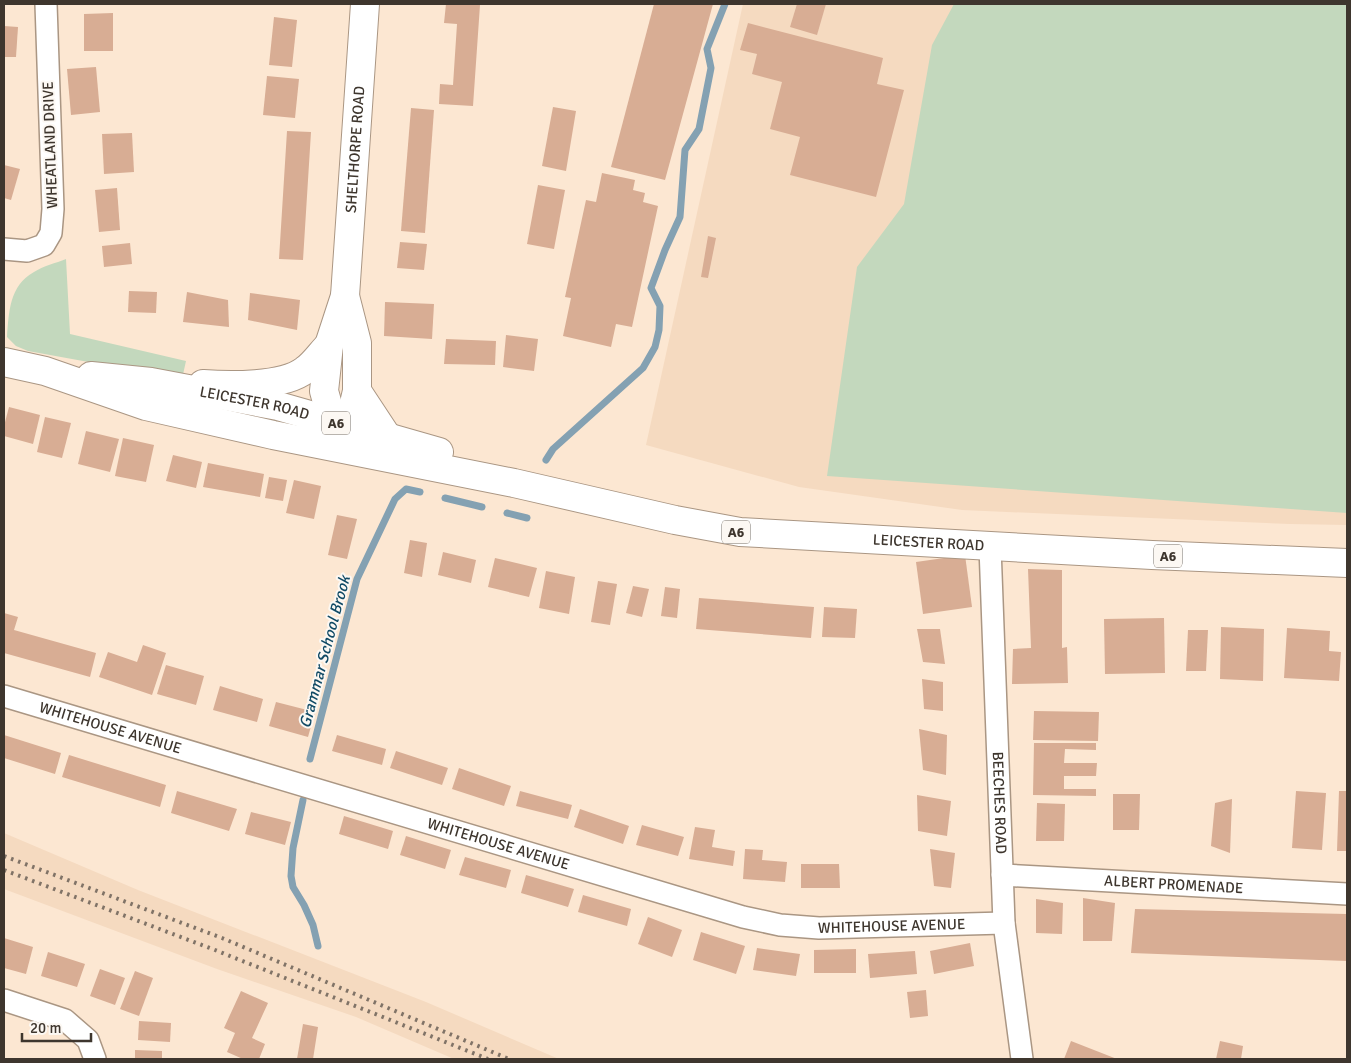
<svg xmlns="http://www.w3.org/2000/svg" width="1351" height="1063" font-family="Signika,sans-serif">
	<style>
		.built { fill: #f5dac0 }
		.green { fill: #c3d8bd }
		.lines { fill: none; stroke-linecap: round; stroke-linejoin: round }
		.stream { stroke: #84a1b2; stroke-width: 7 }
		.building { fill: #d8ad94 }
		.minor-casing { stroke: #aa9683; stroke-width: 24 }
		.tertiary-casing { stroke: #aa9683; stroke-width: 30 }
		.trunk-casing { stroke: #aa9683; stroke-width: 30 }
		.minor { stroke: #fff; stroke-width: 21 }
		.tertiary { stroke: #fff; stroke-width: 28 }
		.trunk { stroke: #fff; stroke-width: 28 }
		.rail { stroke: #807367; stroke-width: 4; stroke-dasharray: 2.5 5; stroke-linecap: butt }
		.labels { text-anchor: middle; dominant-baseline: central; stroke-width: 4; stroke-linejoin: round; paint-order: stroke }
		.shield { fill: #fcf8f3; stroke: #777069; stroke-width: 1 }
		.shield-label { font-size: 14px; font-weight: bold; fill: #3e362e }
		.street-label { font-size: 15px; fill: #3e362e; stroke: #fcf8f3 }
		.water-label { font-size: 16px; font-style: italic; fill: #114a65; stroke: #fcf8f3 }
	</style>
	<rect width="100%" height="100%" fill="#fce7d2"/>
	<!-- built -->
	<g class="built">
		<polygon points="743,4 1347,4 1347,525 1290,524 962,510 799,487 646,445"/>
		<polygon points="4,833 138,890 426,1002 559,1059 454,1059 356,1017 217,969 4,889"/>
	</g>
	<!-- green -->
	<g class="green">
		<polygon points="954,4 1347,4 1347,513 827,476 857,267 904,204 932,45"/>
		<path d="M66,259L70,334L186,361L182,379L28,351L16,346L7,337C9,312 9,286 34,272C43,266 56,263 66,259Z"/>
	</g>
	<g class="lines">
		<!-- stream -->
		<g class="stream">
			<polyline points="546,460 553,449 643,368 655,347 659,330 660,306 651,288 665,250 680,217 685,150 699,129 711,68 707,49 725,4"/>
			<polyline points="445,498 482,507"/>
			<polyline points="507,513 527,518"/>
			<polyline points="310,759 357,579 395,499 406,489 420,492"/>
			<polyline points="303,800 293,848 291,876 293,887 304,905 313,925 318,946"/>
		</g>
	</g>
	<!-- building -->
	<g class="building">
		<polygon points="446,4 480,5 473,106 439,104 440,84 453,85 457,24 444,23"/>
		<polygon points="654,4 713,4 665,180 611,167"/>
		<polygon points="797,4 826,4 817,35 790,27"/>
		<polygon points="113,13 113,51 84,51 84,14"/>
		<polygon points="274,17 297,20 292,67 269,65"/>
		<polygon points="748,23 883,58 877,84 904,90 876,197 790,175 800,137 770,129 782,82 752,74 757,54 740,50"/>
		<polygon points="4,26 18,27 16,57 4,57"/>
		<polygon points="96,67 100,112 71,115 67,69"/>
		<polygon points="267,76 299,79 295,118 263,115"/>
		<polygon points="553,107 576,111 566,171 542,166"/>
		<polygon points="411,108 434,110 425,233 401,231"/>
		<polygon points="287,131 311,132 303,260 279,259"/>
		<polygon points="132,133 134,172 104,174 102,134"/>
		<polygon points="4,165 20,169 11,200 4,198"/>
		<polygon points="602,173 635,180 633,190 645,193 643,202 658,206 632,327 616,324 611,347 563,336 571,298 565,297 586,200 596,202"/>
		<polygon points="538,185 565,190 554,249 527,244"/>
		<polygon points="117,188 120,230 99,232 95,190"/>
		<polygon points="708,236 716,238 708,278 701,277"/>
		<polygon points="400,242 427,244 424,270 397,268"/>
		<polygon points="130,243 132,264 104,267 102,246"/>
		<polygon points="129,291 157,292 156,313 128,312"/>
		<polygon points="187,292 228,300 229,327 183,322"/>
		<polygon points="250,293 300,300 297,330 248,320"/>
		<polygon points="385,302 434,304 432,339 384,336"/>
		<polygon points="506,335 538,339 534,371 503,367"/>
		<polygon points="446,339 496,341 495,365 444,364"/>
		<polygon points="9,407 40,415 33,444 4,436 4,426"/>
		<polygon points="45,417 71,423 62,458 37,452"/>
		<polygon points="86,431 119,439 110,472 78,464"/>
		<polygon points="123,438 154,445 146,482 115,476"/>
		<polygon points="173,455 202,462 196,488 166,481"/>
		<polygon points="208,463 264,474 260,497 203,487"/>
		<polygon points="269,477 287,480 283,501 265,498"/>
		<polygon points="294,480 321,486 314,519 286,513"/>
		<polygon points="337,515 357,519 347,559 328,555"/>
		<polygon points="410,540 427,543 422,577 404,573"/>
		<polygon points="443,552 476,560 471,583 438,575"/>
		<polygon points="965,555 972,607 923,614 916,562"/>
		<polygon points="495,558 537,568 529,597 488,587"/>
		<polygon points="1028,569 1062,570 1062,648 1067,647 1068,683 1012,684 1013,649 1031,648"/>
		<polygon points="546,571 575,577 569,614 539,608"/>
		<polygon points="598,581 617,584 610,625 591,622"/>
		<polygon points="633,586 649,589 642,617 626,613"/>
		<polygon points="665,587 680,589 677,618 661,616"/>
		<polygon points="699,598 814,607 811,638 696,629"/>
		<polygon points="824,607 857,609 855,638 822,637"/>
		<polygon points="4,613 18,617 14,630 96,653 90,677 4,653"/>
		<polygon points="1164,618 1165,673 1105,674 1104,619"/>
		<polygon points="1221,627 1264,629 1263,681 1220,679"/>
		<polygon points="1287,628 1330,631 1329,651 1341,652 1339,681 1284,678"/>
		<polygon points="917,629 940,629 945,664 923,662"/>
		<polygon points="1188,630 1208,630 1206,671 1186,671"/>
		<polygon points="143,645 166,653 152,695 99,677 108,652 137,662"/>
		<polygon points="166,665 204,676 196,705 157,694"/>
		<polygon points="922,679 943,682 943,711 924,709"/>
		<polygon points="220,686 263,699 257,722 213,710"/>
		<polygon points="276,702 315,712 308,737 269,726"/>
		<polygon points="1034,711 1099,712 1098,741 1033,740"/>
		<polygon points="919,729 947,735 946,775 923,770"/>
		<polygon points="4,735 61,753 55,774 4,758"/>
		<polygon points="337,735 386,749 382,765 332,751"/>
		<polygon points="1034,743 1096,743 1096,750 1065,749 1064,763 1097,763 1096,776 1064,776 1064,789 1096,789 1096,796 1033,795"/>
		<polygon points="396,751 448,768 442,785 390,768"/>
		<polygon points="69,755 166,785 160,807 62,777"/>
		<polygon points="459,768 511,786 504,806 452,789"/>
		<polygon points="177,791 237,809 229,831 171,813"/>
		<polygon points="520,791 572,805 568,819 516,806"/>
		<polygon points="1296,791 1326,793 1322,850 1292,848"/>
		<polygon points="1339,791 1347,791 1347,851 1337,851"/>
		<polygon points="1113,794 1140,794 1139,830 1113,830"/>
		<polygon points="917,795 951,801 947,836 918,831"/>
		<polygon points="1232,799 1230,853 1211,846 1215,803"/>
		<polygon points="1037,803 1065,804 1064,841 1036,841"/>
		<polygon points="580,809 629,826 623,844 574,827"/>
		<polygon points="251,812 291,822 285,845 245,834"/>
		<polygon points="344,816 393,831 388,849 339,834"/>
		<polygon points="642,825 684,837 678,856 636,845"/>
		<polygon points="695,827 715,830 712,847 735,851 733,866 689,859"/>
		<polygon points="406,836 451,850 445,869 400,855"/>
		<polygon points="745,849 763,850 762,860 787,862 785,882 743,879"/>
		<polygon points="930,849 955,853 951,888 934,886"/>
		<polygon points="465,857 511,870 506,888 459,875"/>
		<polygon points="801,864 839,864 840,888 801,888"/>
		<polygon points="526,875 574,889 568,907 521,893"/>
		<polygon points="583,895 631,909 627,926 578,912"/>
		<polygon points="1083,898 1115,903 1112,941 1083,941"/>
		<polygon points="1036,899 1063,903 1062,934 1036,933"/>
		<polygon points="1135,909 1347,914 1347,961 1131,953"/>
		<polygon points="648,917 682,930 672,957 638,944"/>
		<polygon points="701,932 745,946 736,974 693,960"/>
		<polygon points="4,938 33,947 26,974 4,968"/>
		<polygon points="970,943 974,966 934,974 930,951"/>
		<polygon points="757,948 800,954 796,976 753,970"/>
		<polygon points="856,949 856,973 814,973 814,950"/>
		<polygon points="915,951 917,974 870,978 868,954"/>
		<polygon points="48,952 85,964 77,987 41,976"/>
		<polygon points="100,969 125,978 115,1005 90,996"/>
		<polygon points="135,971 153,978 139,1016 120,1009"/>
		<polygon points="926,990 928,1016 910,1018 907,992"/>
		<polygon points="241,991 268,1003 252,1038 265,1044 259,1059 243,1059 227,1052 235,1033 224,1028"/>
		<polygon points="139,1021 171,1023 170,1042 138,1040"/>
		<polygon points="303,1024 318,1027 313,1059 297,1059"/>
		<polygon points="1071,1041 1117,1059 1064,1059"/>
		<polygon points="1220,1041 1243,1046 1241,1059 1216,1059"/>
		<polygon points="135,1050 162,1051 162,1059 135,1059"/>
	</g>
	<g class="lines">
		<!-- minor casing -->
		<g class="minor-casing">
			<g id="minor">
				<polyline points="4,249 27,251 44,245 51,233 53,209 46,4"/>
				<path id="s1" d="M990,547L1004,923L1022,1059"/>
				<path id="s2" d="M4,696L743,917L780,925L819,928L1004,923"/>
				<path id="s3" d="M1002,875L1347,894"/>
				<polyline points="4,1000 65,1020 88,1040 95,1059"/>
			</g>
		</g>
		<!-- tertiary casing -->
		<g class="tertiary-casing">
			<g id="tertiary">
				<path d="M203,384C229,386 283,387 305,370C314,364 321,353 329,345"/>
				<polyline points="357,391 388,438"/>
				<path id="s4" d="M353,434L329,409L324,391L329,345L345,296L365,4"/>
				<polyline points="331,437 343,425 352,412 357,391 357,343 345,296"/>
			</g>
		</g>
		<!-- trunk casing -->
		<g class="trunk-casing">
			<g id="trunk">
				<path id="s5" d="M4,362L45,371L146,406L273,435L514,483L675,520L740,532L1152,555L1347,563"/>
				<path id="s6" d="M91,376L151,382L278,406L439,452"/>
			</g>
		</g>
		<!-- minor -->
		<use href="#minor" class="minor"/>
		<!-- tertiary -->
		<use href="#tertiary" class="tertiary"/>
		<!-- trunk -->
		<use href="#trunk" class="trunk"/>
		<!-- rail -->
		<g class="rail">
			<polyline points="4,856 222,938 509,1059"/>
			<polyline points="4,870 215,950 488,1059"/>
		</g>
	</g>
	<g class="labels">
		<!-- shield labels -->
		<g class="shield">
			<rect x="322" y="411.5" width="28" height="23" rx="4"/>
			<rect x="722" y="520.5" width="28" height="23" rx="4"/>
			<rect x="1154" y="544.5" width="28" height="23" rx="4"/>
		</g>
		<g class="shield-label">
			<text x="336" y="423">A6</text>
			<text x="736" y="532">A6</text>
			<text x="1168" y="556">A6</text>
		</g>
		<!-- street labels -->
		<g class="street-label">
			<text transform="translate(50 145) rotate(-92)">WHEATLAND DRIVE</text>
			<text stroke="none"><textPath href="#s4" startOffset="298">SHELTHORPE ROAD</textPath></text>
			<text stroke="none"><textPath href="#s6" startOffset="166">LEICESTER ROAD</textPath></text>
			<text stroke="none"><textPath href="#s5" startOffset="945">LEICESTER ROAD</textPath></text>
			<text stroke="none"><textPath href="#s2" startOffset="111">WHITEHOUSE AVENUE</textPath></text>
			<text stroke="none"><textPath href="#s1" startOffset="256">BEECHES ROAD</textPath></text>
			<text stroke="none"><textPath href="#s2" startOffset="516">WHITEHOUSE AVENUE</textPath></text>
			<text stroke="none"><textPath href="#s3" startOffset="172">ALBERT PROMENADE</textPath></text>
			<text stroke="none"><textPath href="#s2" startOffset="921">WHITEHOUSE AVENUE</textPath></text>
		</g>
		<!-- water labels -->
		<g class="water-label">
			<text transform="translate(325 652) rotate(-75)">Grammar School Brook</text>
		</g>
	</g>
	<!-- border -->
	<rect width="1351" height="1063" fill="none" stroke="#3e362e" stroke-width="10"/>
	<!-- scale -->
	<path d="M22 1033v8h69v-8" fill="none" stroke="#3e362e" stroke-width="2.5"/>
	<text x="30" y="1033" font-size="15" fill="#3e362e" stroke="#fcf8f3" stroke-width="4" paint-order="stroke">20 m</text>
</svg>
